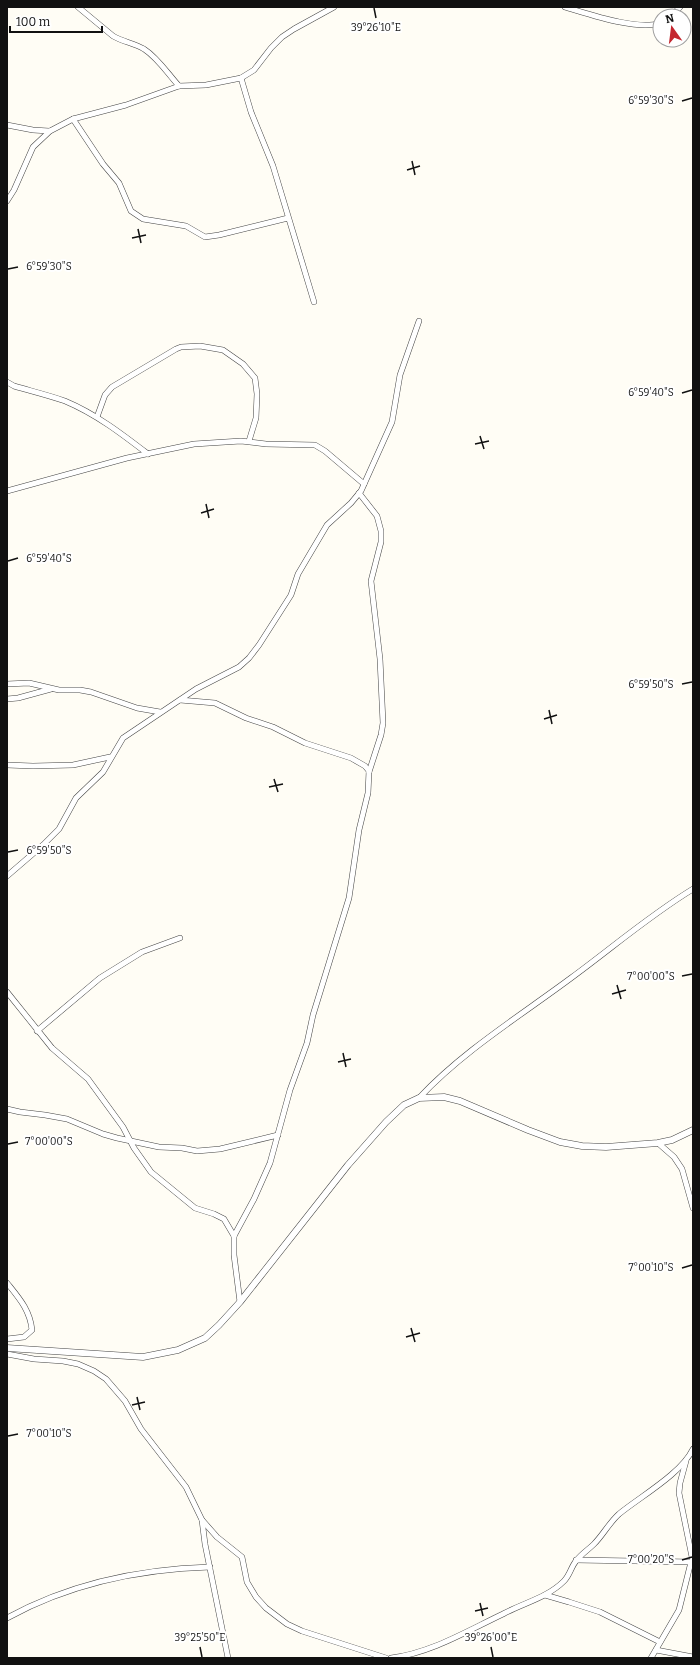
<svg xmlns="http://www.w3.org/2000/svg" width="700" height="1665" font-family="Bitter,serif">
	<style>
		.lines { fill: none; stroke-linecap: round; stroke-linejoin: round }
		.minor-casing { stroke: #444; stroke-width: 6 }
		.tertiary-casing { stroke: #444; stroke-width: 7 }
		.minor { stroke: #fff; stroke-width: 5 }
		.tertiary { stroke: #fff; stroke-width: 6 }
		.ticks { fill: none; stroke: #111; stroke-width: 1.5 }
		.ticks-label { font-size: 10px; text-anchor: middle; fill: #111; stroke: #fff; stroke-width: 4; stroke-linejoin: round; paint-order: stroke }
	</style>
	<rect width="100%" height="100%" fill="#fffdf5"/>
	<g class="lines">
		<!-- minor casing -->
		<g class="minor-casing">
			<g id="minor">
				<path d="M78,7L113,36C123,42 134,43 144,49C158,58 168,74 179,86"/>
				<path d="M565,7C589,14 638,31 660,23"/>
				<polyline points="672,16 680,7"/>
				<polyline points="241,78 251,112 273,166 314,302"/>
				<polyline points="73,119 103,164 119,183 131,211 143,219 186,226 205,237 219,235 288,218"/>
				<polyline points="7,125 33,130 49,131"/>
				<polyline points="7,201 14,190 33,147 50,131 73,119 126,105 179,86 206,85 241,78 254,70 271,48 282,37 294,29 334,7"/>
				<path d="M7,382L14,386C31,391 48,395 65,401C96,414 122,434 148,454"/>
				<polyline points="97,417 105,395 112,387 176,349 181,347 200,346 223,350 243,364 255,378 257,394 256,418 249,441"/>
				<polyline points="7,491 127,458 194,444 241,441 266,444 315,445 325,451 364,484"/>
				<polyline points="359,493 377,516 381,531 381,542 371,581 380,659 383,723 381,735 369,772"/>
				<polyline points="7,684 29,683 59,690 80,690 91,692 137,708 160,712"/>
				<polyline points="7,699 18,698 51,689"/>
				<polyline points="180,700 215,703 246,718 273,727 305,743 351,758 365,766 369,771 368,793 359,830 349,898 313,1015 307,1043 290,1090 270,1163 254,1199 234,1236 234,1255 240,1302"/>
				<polyline points="7,765 33,766 73,765 110,757"/>
				<polyline points="7,876 43,845 59,829 76,798 103,772 123,738 196,689 239,667 249,658 259,645 291,595 298,574 327,525 351,503 361,491 392,422 400,375 419,321"/>
				<polyline points="7,992 52,1048 88,1079 123,1127 134,1148 151,1172 195,1208 214,1214 224,1219 234,1236"/>
				<polyline points="37,1031 100,978 142,952 180,938"/>
				<path d="M419,1098C463,1051 520,1016 571,978C612,948 650,915 693,889"/>
				<polyline points="7,1109 20,1112 45,1115 67,1119 103,1134 117,1138 159,1147 182,1148 197,1151 220,1149 278,1135"/>
				<polyline points="658,1143 674,1157 682,1169 693,1208"/>
				<path d="M7,1283C19,1298 30,1310 32,1330L24,1337L7,1339"/>
				<polyline points="7,1354 34,1359 63,1361 78,1364 94,1371 106,1379 125,1401 141,1429 186,1487 202,1520 217,1537 242,1557 247,1582 256,1597 266,1608 287,1624 302,1631 386,1658"/>
				<polyline points="686,1461 680,1483 679,1493 693,1562"/>
				<polyline points="202,1520 205,1544 228,1658"/>
				<polyline points="576,1560 693,1562"/>
				<polyline points="545,1595 569,1602 600,1612 660,1642"/>
				<path d="M7,1618C69,1584 140,1569 210,1567"/>
				<polyline points="656,1650 693,1657"/>
				<path d="M391,1658C431,1653 467,1631 503,1614C523,1603 547,1598 564,1581C570,1575 571,1567 576,1561C581,1554 588,1550 594,1544C603,1535 609,1523 619,1514C641,1496 681,1474 693,1449"/>
				<polyline points="651,1658 679,1610 691,1562"/>
			</g>
		</g>
		<!-- tertiary casing -->
		<g class="tertiary-casing">
			<polyline id="tertiary" points="7,1348 143,1357 178,1350 205,1338 219,1325 240,1302 348,1165 386,1122 404,1105 419,1098 444,1097 460,1101 528,1130 560,1142 582,1146 606,1147 658,1143 672,1140 693,1130"/>
		</g>
		<!-- minor -->
		<use href="#minor" class="minor"/>
		<!-- tertiary -->
		<use href="#tertiary" class="tertiary"/>
	</g>
	<!-- ticks -->
	<path class="ticks" d="M374,8L376,18M682,101L692,98M412,161L415,175M407,170L420,166M138,229L141,243M132,238L146,235M8,269L18,267M682,393L692,390M480,436L484,449M475,444L489,441M206,504L209,518M201,513L214,509M8,561L18,558M682,684L692,682M549,710L552,724M544,719L557,715M274,779L278,792M269,787L283,784M8,852L18,850M682,976L692,974M617,985L621,999M612,994L626,990M343,1053L346,1067M338,1062L351,1059M8,1144L18,1142M682,1268L692,1265M411,1328L415,1342M406,1337L420,1333M137,1397L140,1410M132,1405L145,1402M8,1436L18,1434M682,1560L692,1557M480,1603L483,1616M475,1611L488,1608M200,1647L202,1657M491,1647L493,1657"/>
	<g class="ticks-label">
		<text x="376" y="31">39°26'10"E</text>
		<text x="651" y="104">6°59'30"S</text>
		<text x="49" y="270">6°59'30"S</text>
		<text x="651" y="396">6°59'40"S</text>
		<text x="49" y="562">6°59'40"S</text>
		<text x="651" y="688">6°59'50"S</text>
		<text x="49" y="854">6°59'50"S</text>
		<text x="651" y="980">7°00'00"S</text>
		<text x="49" y="1145">7°00'00"S</text>
		<text x="651" y="1271">7°00'10"S</text>
		<text x="49" y="1437">7°00'10"S</text>
		<text x="651" y="1563">7°00'20"S</text>
		<text x="200" y="1641">39°25'50"E</text>
		<text x="491" y="1641">39°26'00"E</text>
	</g>
	<!-- border -->
	<rect width="700" height="1665" fill="none" stroke="#111111" stroke-width="16"/>
	<!-- north arrow -->
	<g transform="translate(672 28) rotate(346)"><circle r="19" fill="#ffffff" stroke="#a0a0a0"/>
	<path d="M0-3L7 15L0 10L-7 15Z" fill="#c4262e"/>
	<text y="-6" font-size="11" font-weight="bold" text-anchor="middle" fill="#111111">N</text>
	</g>
	<!-- scale -->
	<path d="M10 26v6h92v-6" fill="none" stroke="#111111" stroke-width="2"/>
	<text x="16" y="26" font-size="12" fill="#111111" stroke="#ffffff" stroke-width="3" paint-order="stroke">100 m</text>
</svg>
